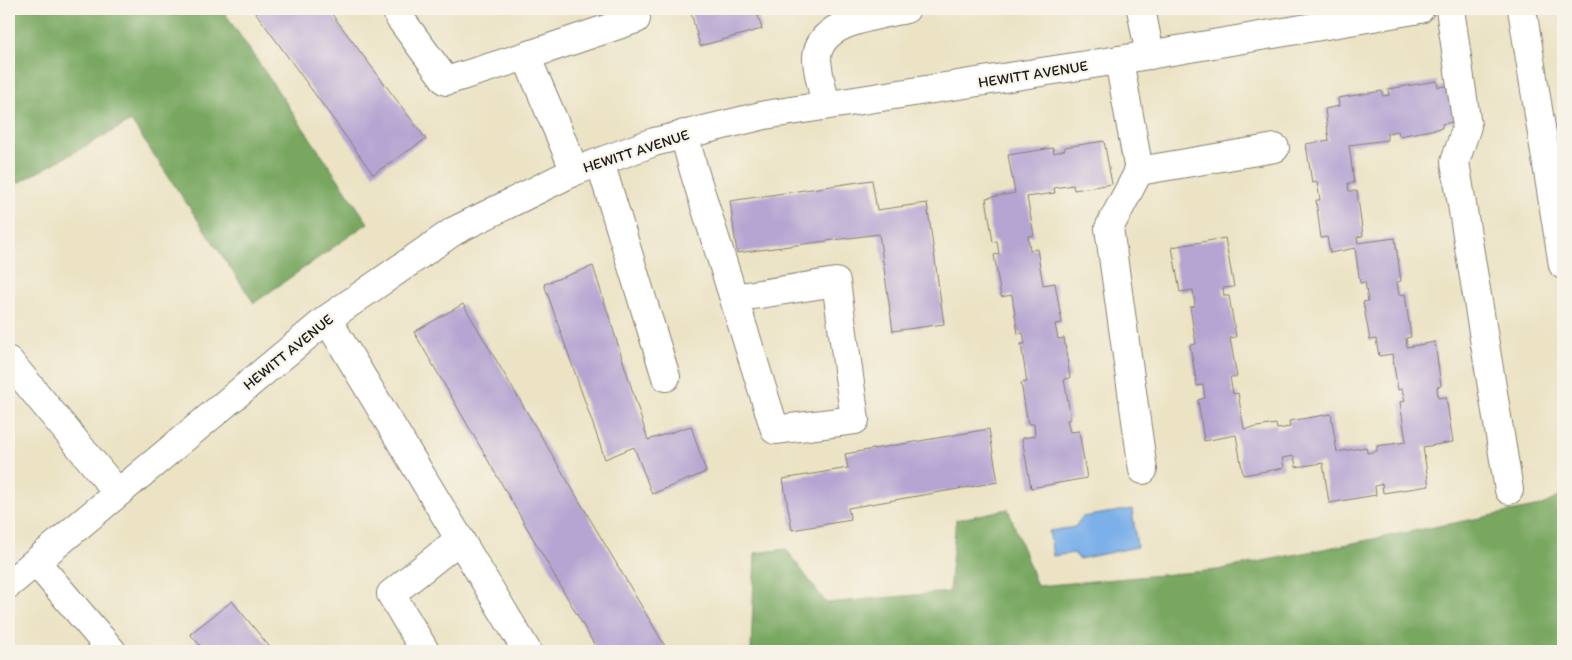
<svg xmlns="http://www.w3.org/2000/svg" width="1572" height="660" font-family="Itim,sans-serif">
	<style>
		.forest { fill: #78a761; stroke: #4a623e }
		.water { fill: #7bb0e9; stroke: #4c6682 }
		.building { fill: #b6a5d2 }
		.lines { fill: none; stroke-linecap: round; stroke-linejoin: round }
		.minor-casing { stroke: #848070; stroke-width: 30 }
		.minor { stroke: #fff; stroke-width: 28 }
		.labels { text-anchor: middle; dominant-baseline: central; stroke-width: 4.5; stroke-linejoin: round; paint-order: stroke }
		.street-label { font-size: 15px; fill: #1c1c1c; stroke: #f7f3e8 }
	</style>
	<rect width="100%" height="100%" fill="#f7f3e8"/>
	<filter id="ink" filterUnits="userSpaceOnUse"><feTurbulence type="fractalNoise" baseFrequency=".02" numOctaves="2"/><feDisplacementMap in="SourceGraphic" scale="10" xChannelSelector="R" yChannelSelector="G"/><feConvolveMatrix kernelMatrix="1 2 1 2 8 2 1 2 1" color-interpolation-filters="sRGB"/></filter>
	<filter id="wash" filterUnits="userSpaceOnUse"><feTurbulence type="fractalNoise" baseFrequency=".0096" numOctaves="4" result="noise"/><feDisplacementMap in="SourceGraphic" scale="20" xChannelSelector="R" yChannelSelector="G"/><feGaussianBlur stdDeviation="1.12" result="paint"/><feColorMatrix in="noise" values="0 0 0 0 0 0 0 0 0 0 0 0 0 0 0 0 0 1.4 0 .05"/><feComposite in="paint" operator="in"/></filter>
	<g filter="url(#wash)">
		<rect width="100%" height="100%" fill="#ece3c5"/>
		<!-- forest -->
		<g class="forest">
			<polygon points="9,9 222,9 368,223 254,303 131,121 9,188 9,88 11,82 9,76"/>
			<polygon points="1563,495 1563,651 751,651 755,553 786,549 826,603 949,592 956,520 1008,509 1037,586 1217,570 1540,506"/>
		</g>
		<!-- water -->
		<polygon class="water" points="1132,509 1137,547 1079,559 1074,553 1053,556 1049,531 1075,527 1082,517"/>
		<g id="blocks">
			<!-- building -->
			<g class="building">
				<polygon points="253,9 328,9 426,139 373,174"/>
				<polygon points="690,9 756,9 762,29 700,46"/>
				<polygon points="1437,81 1438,87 1452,85 1458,121 1442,124 1442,128 1399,136 1398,131 1387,133 1387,140 1349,145 1354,183 1348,183 1349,191 1357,191 1363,236 1357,237 1358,243 1395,238 1401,281 1397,282 1399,295 1405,294 1411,337 1406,338 1407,347 1435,342 1441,386 1437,387 1438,398 1446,397 1453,442 1423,447 1429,486 1383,493 1382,484 1375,486 1376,495 1329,503 1323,463 1296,467 1294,456 1282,458 1284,468 1243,475 1236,435 1204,441 1198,400 1205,398 1203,385 1197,386 1190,345 1196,344 1190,307 1195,306 1193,290 1180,292 1172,247 1225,238 1234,287 1223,288 1224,296 1229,296 1236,337 1230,338 1237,377 1230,377 1233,394 1238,393 1244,429 1276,424 1277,429 1290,427 1289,421 1331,414 1337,452 1366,447 1367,453 1377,451 1377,446 1406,442 1400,402 1405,401 1402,389 1398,390 1392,354 1379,356 1376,339 1370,340 1363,302 1368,301 1365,282 1360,283 1355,248 1330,253 1327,237 1321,238 1316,200 1320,200 1317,182 1312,183 1306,144 1329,140 1325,109 1339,106 1338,98 1382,91 1383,96 1389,95 1388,89"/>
				<polygon points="1104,141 1112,184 1074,190 1073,185 1054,188 1055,193 1027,197 1034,235 1028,236 1030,250 1037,249 1043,285 1055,283 1062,323 1055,324 1058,339 1064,338 1070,378 1064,379 1071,419 1067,420 1070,432 1079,431 1087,478 1031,488 1022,438 1035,436 1034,424 1028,424 1021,383 1027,382 1021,344 1025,344 1023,333 1018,334 1012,295 1001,297 994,255 999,254 997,241 993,242 986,198 1015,193 1008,155 1053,148 1054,153 1065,150 1065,147"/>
				<polygon points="872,180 877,210 927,203 944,324 893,331 879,234 737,253 730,201"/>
				<polygon points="593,266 648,440 691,426 706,472 652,494 634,447 605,459 544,284"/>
				<polygon points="463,304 668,651 598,651 414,332"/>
				<polygon points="989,429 998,482 848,508 851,520 792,530 783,479 848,468 845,454"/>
				<polygon points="232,601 273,651 205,651 190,634"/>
			</g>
		</g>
	</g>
	<g filter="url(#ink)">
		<use href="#blocks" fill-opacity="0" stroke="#848070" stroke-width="1"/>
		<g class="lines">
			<!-- minor casing -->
			<g class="minor-casing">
				<g id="minor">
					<polyline points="396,9 399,17 446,81 526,56"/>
					<polyline points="1141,9 1150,55"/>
					<polyline points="1450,9 1467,126 1455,162 1509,490"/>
					<polyline points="1522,9 1563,265"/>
					<polyline points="1119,60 1139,171 1275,148"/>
					<path d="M826,105C823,91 818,75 817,60C816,21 877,16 906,9"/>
					<polyline points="684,134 694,171 775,430 855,420 836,282 734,298"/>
					<polyline points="600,162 666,377"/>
					<polyline points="575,171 526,56 636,19 633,9"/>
					<polyline points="1139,171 1109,228 1143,470"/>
					<polyline points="327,319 527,651"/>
					<polyline points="9,361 118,493"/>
					<polyline points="36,562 112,651"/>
					<polyline points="9,584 327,319 454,231 575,171 654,142 765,115 1119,60 1420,9"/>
					<polyline points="425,651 391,594 460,539"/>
				</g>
			</g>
			<!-- minor -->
			<use href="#minor" class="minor"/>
		</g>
	</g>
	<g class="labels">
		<!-- street labels -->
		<g class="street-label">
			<text transform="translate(1033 74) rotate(-9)">HEWITT AVENUE</text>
			<text transform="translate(636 151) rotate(-18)">HEWITT AVENUE</text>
			<text transform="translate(288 352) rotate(-39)">HEWITT AVENUE</text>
		</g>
	</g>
	<!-- margin -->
	<rect width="1572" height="660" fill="none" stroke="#f7f3e8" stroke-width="30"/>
</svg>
